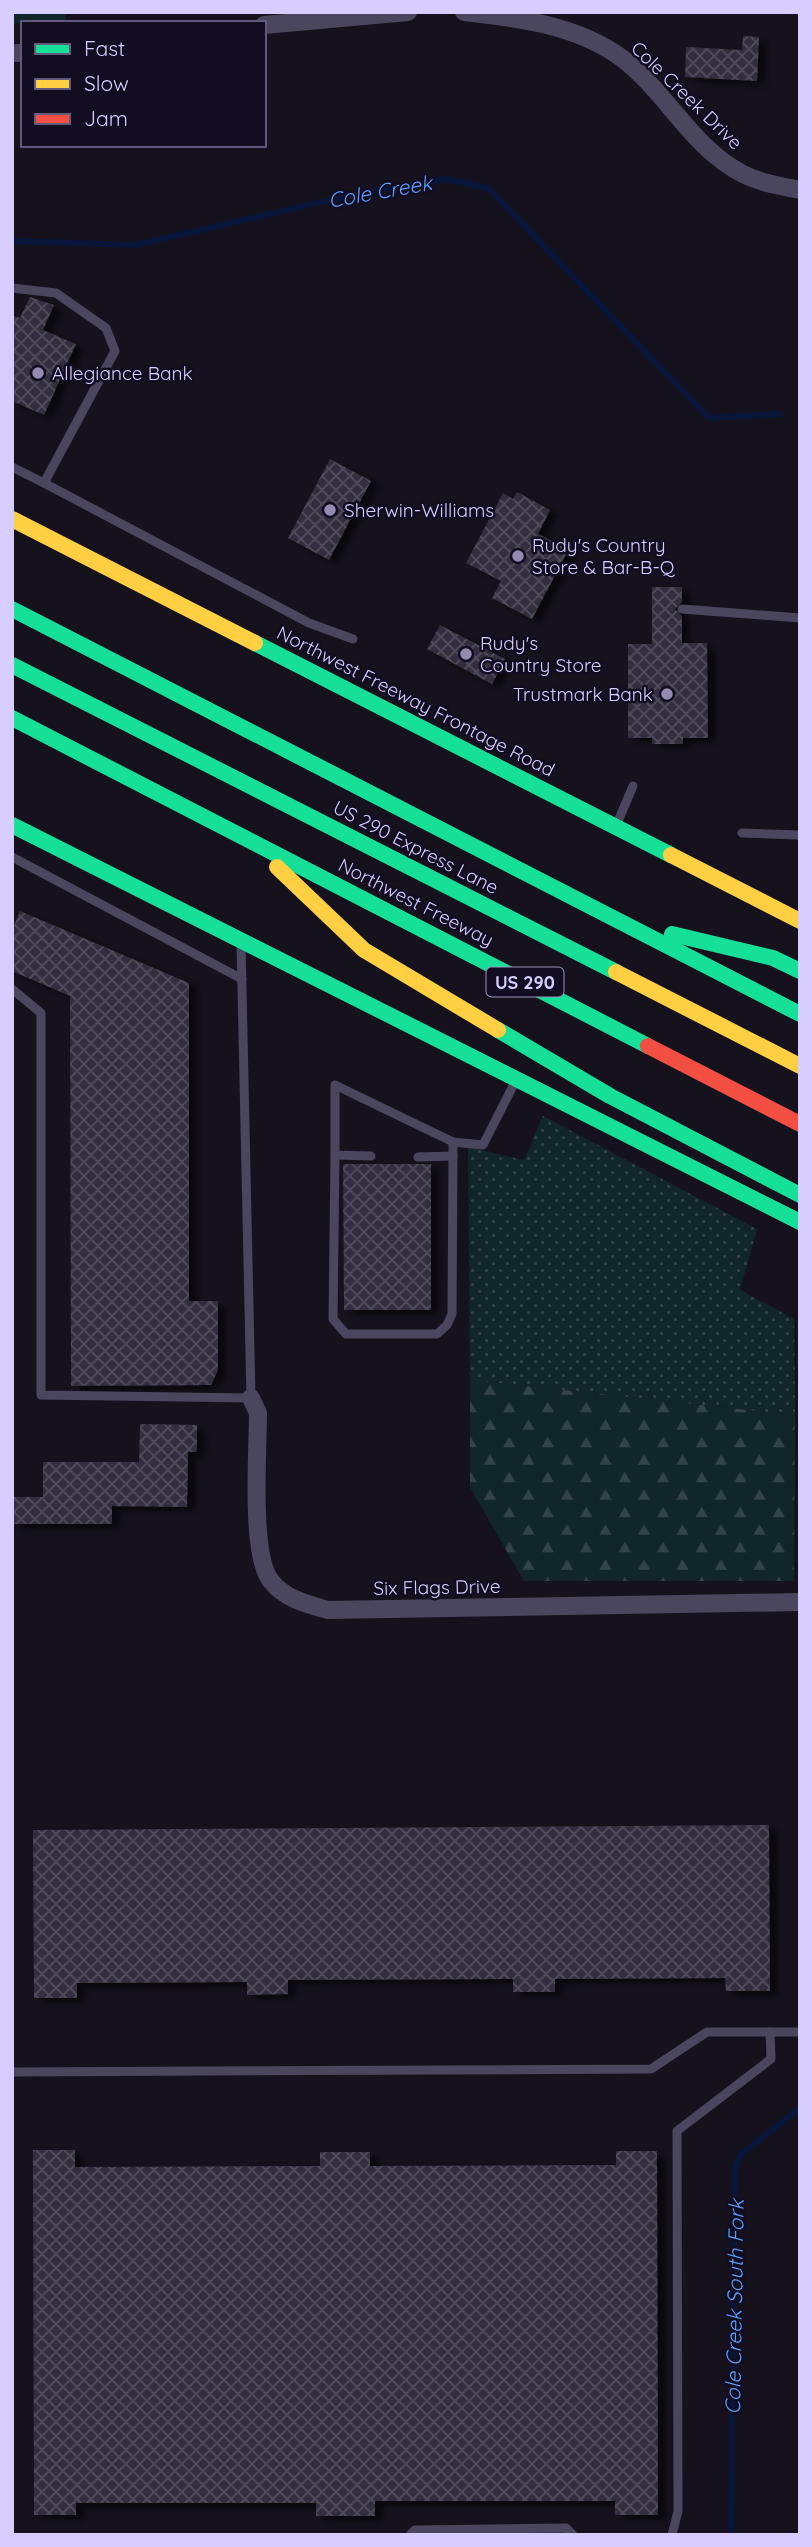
<svg xmlns="http://www.w3.org/2000/svg" width="812" height="2547" font-family="Quicksand,sans-serif">
	<style>
		.grass { fill: url(#grass-dots) }
		.forest { fill: url(#forest-firs) }
		.lines { fill: none; stroke-linecap: round; stroke-linejoin: round }
		.stream { stroke: #09163b; stroke-width: 6 }
		.building { fill: url(#building-cross-hatch); filter: url(#shadow) }
		.lane { stroke: #4a465e; stroke-width: 9 }
		.street { stroke: #4a465e; stroke-width: 18 }
		.fast { stroke: #16e098; stroke-width: 16 }
		.slow { stroke: #ffcf43; stroke-width: 16 }
		.jam { stroke: #f24e42; stroke-width: 16 }
		.poi-dot { fill: #948cb0; stroke: #130d21; stroke-width: 2.5 }
		.labels { text-anchor: middle; dominant-baseline: central; stroke-width: 5; stroke-linejoin: round; paint-order: stroke }
		.shield { fill: #130d21; stroke: #9d93bc; stroke-width: 2 }
		.shield-label { font-size: 18px; font-weight: bold; fill: #d8cdff }
		.street-label { font-size: 19px; fill: #d8cdff; stroke: #130d21 }
		.poi-label { font-size: 19px; fill: #d8cdff; stroke: #130d21; text-anchor: start }
		.water-label { font-size: 21px; font-style: italic; fill: #5b9fff; stroke: #130d21 }
	</style>
	<defs>
		<pattern id="grass-dots" width="8" height="8" patternUnits="userSpaceOnUse" patternTransform="scale(1.75)"><rect width="8" height="8" fill="#112629"/><path d="M2 2h.1M6 6h.1" fill="none" stroke="#334449" stroke-width="1.8" stroke-linecap="round"/></pattern>
		<pattern id="forest-firs" width="22" height="20" patternUnits="userSpaceOnUse" patternTransform="scale(1.75)"><rect width="22" height="20" fill="#112629"/><path d="M5 1l3.5 6h-7zM16 11l3.5 6h-7z" fill="#334449"/></pattern>
		<pattern id="building-cross-hatch" width="8" height="8" patternUnits="userSpaceOnUse" patternTransform="scale(1.75)"><rect width="8" height="8" fill="#332f3f"/><path d="M0 0l8 8M0 8l8-8" fill="none" stroke="#504c5c"/></pattern>
		<filter id="shadow"><feDropShadow dx="8" dy="4.5" stdDeviation="3.5" flood-color="#0009"/></filter>
	</defs>
	<rect width="100%" height="100%" fill="#15121d"/>
	<!-- grass -->
	<polygon class="grass" points="543,1116 757,1229 740,1290 794,1319 795,1415 470,1380 468,1147 524,1160"/>
	<!-- forest -->
	<g class="forest">
		<polygon points="12,12 65,12 66,21 12,24"/>
		<polygon points="470,1380 795,1415 794,1581 524,1581 470,1487"/>
	</g>
	<g class="lines">
		<!-- stream -->
		<g class="stream">
			<polyline points="12,241 136,245 364,192 447,179 488,188 709,418 780,414"/>
			<polyline points="731,2535 735,2169 740,2155 800,2108"/>
		</g>
	</g>
	<!-- building -->
	<g class="building">
		<polygon points="743,36 759,37 757,81 685,77 686,47 742,50"/>
		<polygon points="30,297 54,305 43,330 76,344 44,415 12,401 12,315 20,318"/>
		<polygon points="330,459 371,481 329,560 288,538"/>
		<polygon points="517,492 550,510 538,534 569,549 532,619 492,598 501,581 466,563 503,493 513,499"/>
		<polygon points="652,587 682,587 682,602 675,609 682,616 682,643 707,643 708,738 683,738 683,744 652,744 652,738 628,738 628,644 652,644"/>
		<polygon points="440,625 505,659 492,684 427,649"/>
		<polygon points="20,911 189,983 189,1301 218,1301 218,1370 211,1385 71,1386 70,996 12,971 12,930"/>
		<polygon points="343,1164 431,1164 431,1310 344,1310"/>
		<polygon points="140,1424 197,1425 197,1452 188,1452 187,1507 112,1506 112,1524 12,1524 12,1497 43,1497 43,1462 139,1462"/>
		<polygon points="769,1825 770,1991 726,1991 725,1978 555,1979 555,1992 513,1992 513,1979 288,1980 288,1994 247,1995 247,1982 77,1983 77,1998 34,1998 33,1830"/>
		<polygon points="33,2150 75,2150 75,2167 320,2166 320,2152 370,2152 370,2166 616,2165 616,2151 657,2151 658,2515 615,2515 615,2501 375,2501 375,2516 316,2516 316,2503 76,2503 76,2515 34,2515"/>
	</g>
	<g class="lines">
		<!-- lane -->
		<g class="lane">
			<polyline points="12,288 56,293 106,328 115,351 44,483 309,623 353,639"/>
			<polyline points="12,467 44,483"/>
			<polyline points="682,609 800,618"/>
			<polyline points="616,826 633,786"/>
			<polyline points="742,833 800,835"/>
			<polyline points="12,857 242,979"/>
			<polyline points="12,989 41,1013 41,1395 251,1398 241,944"/>
			<polyline points="335,1155 333,1319 346,1334 437,1334 447,1325 452,1314 453,1156"/>
			<polyline points="371,1156 335,1155 335,1085 453,1142 483,1145 515,1082"/>
			<polyline points="418,1157 453,1156 453,1142"/>
			<polyline points="12,2072 651,2069 707,2032 800,2032"/>
			<polyline points="410,2535 415,2530 566,2528 573,2535"/>
			<polyline points="672,2535 678,2511 677,2131 771,2059 770,2032"/>
		</g>
		<!-- street -->
		<g class="street">
			<path d="M464,12C518,18 578,25 623,59C666,92 693,149 743,174C761,183 780,186 800,190"/>
			<polyline points="264,25 408,12"/>
			<polyline points="16,53 23,53"/>
			<path d="M251,1398L258,1413C258,1449 250,1556 271,1581C285,1599 307,1604 328,1610L800,1602"/>
		</g>
		<!-- fast -->
		<g class="fast">
			<polyline points="12,609 800,1014"/>
			<polyline points="255,643 671,855"/>
			<polyline points="12,665 616,972"/>
			<polyline points="12,718 648,1046"/>
			<polyline points="12,825 800,1222"/>
			<polyline points="672,934 773,958 800,971"/>
			<polyline points="498,1030 610,1096 800,1195"/>
		</g>
		<!-- slow -->
		<g class="slow">
			<polyline points="12,519 255,643"/>
			<polyline points="671,855 800,921"/>
			<polyline points="277,867 364,950 498,1030"/>
			<polyline points="616,972 800,1066"/>
		</g>
		<!-- jam -->
		<polyline class="jam" points="648,1046 800,1124"/>
	</g>
	<!-- markers -->
	<g class="poi-dot">
		<circle cx="38" cy="373" r="7"/>
		<circle cx="330" cy="510" r="7"/>
		<circle cx="518" cy="556" r="7"/>
		<circle cx="466" cy="654" r="7"/>
		<circle cx="667" cy="694" r="7"/>
	</g>
	<g class="labels">
		<!-- shield labels -->
		<rect class="shield" x="486.5" y="967.5" width="77" height="29" rx="5"/>
		<g class="shield-label">
			<text x="525" y="982">US 290</text>
		</g>
		<!-- street labels -->
		<g class="street-label">
			<text transform="translate(687 95) rotate(44)">Cole Creek Drive</text>
			<text transform="translate(416 701) rotate(27)">Northwest Freeway Frontage Road</text>
			<text transform="translate(416 847) rotate(27)">US 290 Express Lane</text>
			<text transform="translate(416 902) rotate(27)">Northwest Freeway</text>
			<text transform="translate(437 1587) rotate(-1)">Six Flags Drive</text>
		</g>
		<!-- poi labels -->
		<g class="poi-label">
			<text x="52" y="373">Allegiance Bank</text>
			<text x="344" y="510">Sherwin-Williams</text>
			<text x="532" y="545">Rudy's Country<tspan x="532" dy="22">Store &amp; Bar-B-Q</tspan></text>
			<text x="480" y="643">Rudy's<tspan x="480" dy="22">Country Store</tspan></text>
			<text x="653" y="694" text-anchor="end">Trustmark Bank</text>
		</g>
		<!-- water labels -->
		<g class="water-label">
			<text transform="translate(380 191) rotate(-10)">Cole Creek</text>
			<text transform="translate(734 2307) rotate(-89)">Cole Creek South Fork</text>
		</g>
	</g>
	<!-- border -->
	<rect width="812" height="2547" fill="none" stroke="#d8cdff" stroke-width="28"/>
	<!-- legend -->
	<rect x="21" y="21" width="245" height="126" fill="#130d21" stroke="#625a7a" stroke-width="2"/>
	<rect x="35" y="44" width="35" height="10" fill="#16e098" stroke="#625a7a" stroke-width="2"/>
	<text x="84" y="56" font-size="21" fill="#d8cdff">Fast</text>
	<rect x="35" y="79" width="35" height="10" fill="#ffcf43" stroke="#625a7a" stroke-width="2"/>
	<text x="84" y="91" font-size="21" fill="#d8cdff">Slow</text>
	<rect x="35" y="114" width="35" height="10" fill="#f24e42" stroke="#625a7a" stroke-width="2"/>
	<text x="84" y="126" font-size="21" fill="#d8cdff">Jam</text>
</svg>
